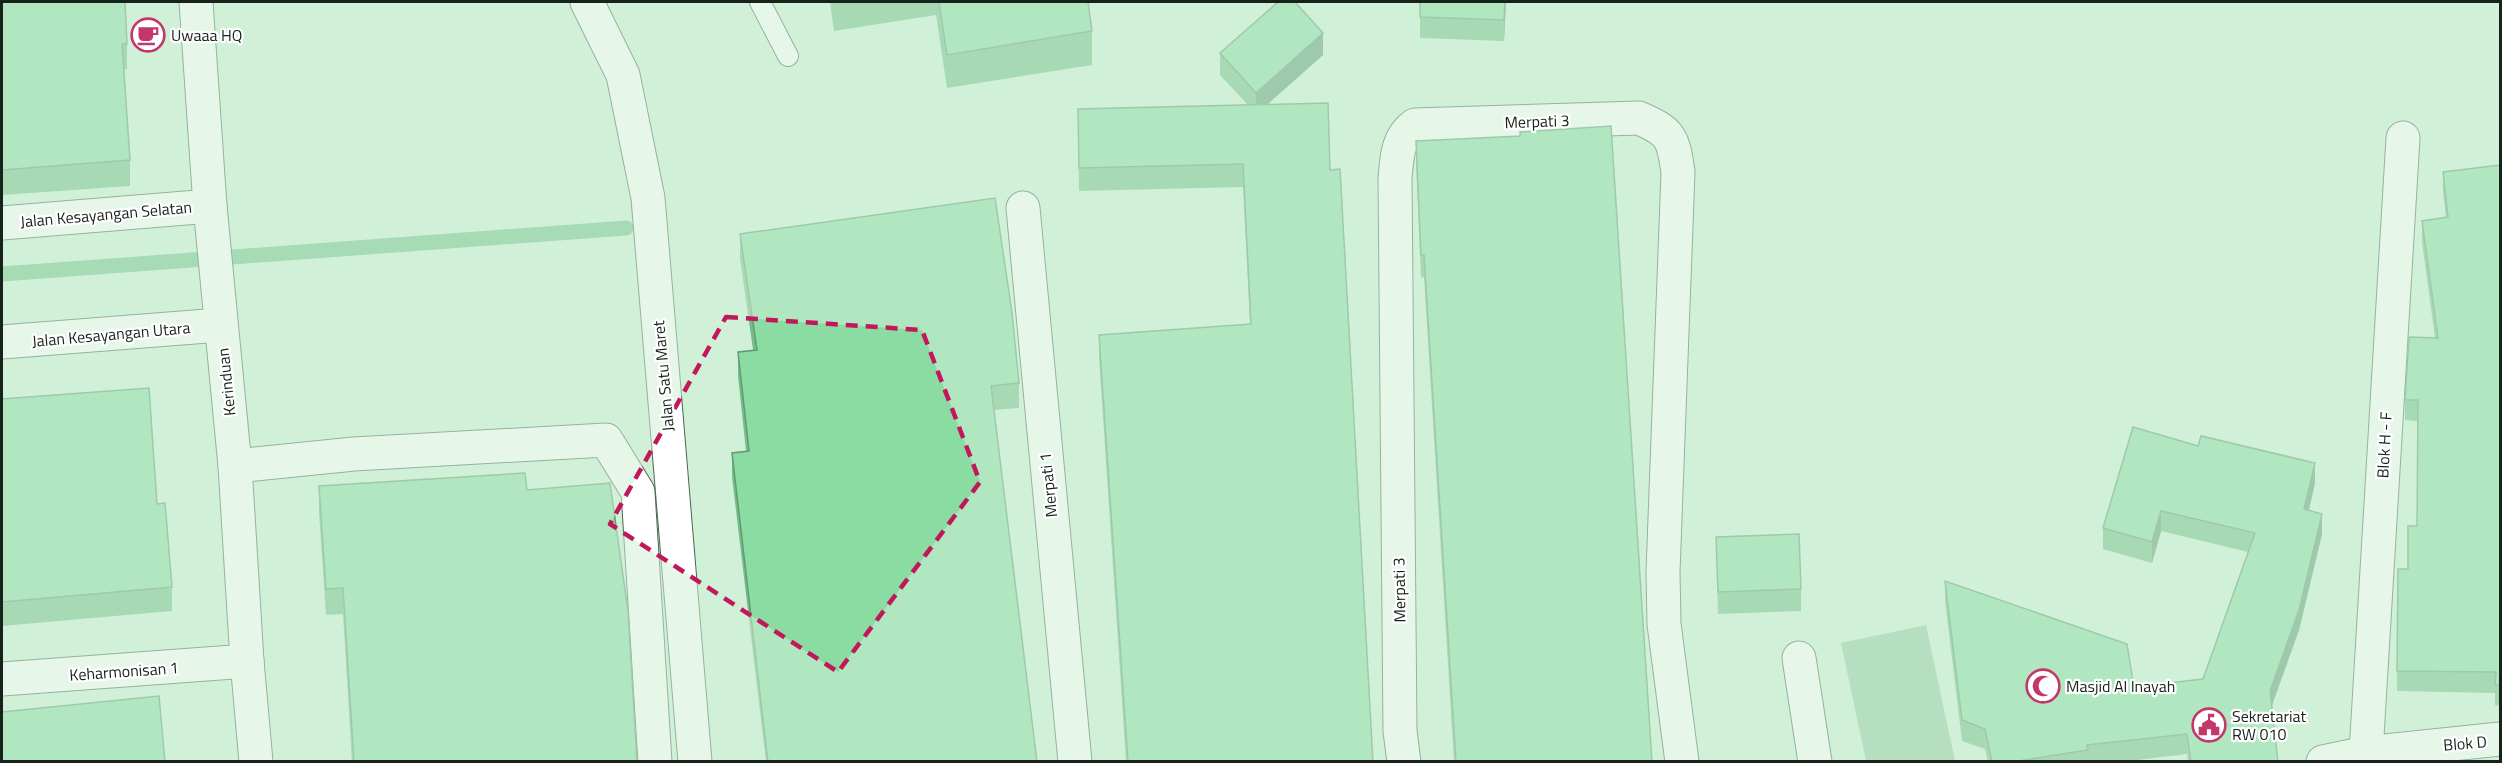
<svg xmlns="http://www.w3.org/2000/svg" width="2502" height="763" font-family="'Titillium Web',sans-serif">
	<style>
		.green { fill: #94c9a2 }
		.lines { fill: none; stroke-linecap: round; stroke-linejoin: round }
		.stream { stroke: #71c28a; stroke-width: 15 }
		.service-casing { stroke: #4c6753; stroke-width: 22 }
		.minor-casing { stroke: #4c6753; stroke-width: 35 }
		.tertiary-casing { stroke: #4c6753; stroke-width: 35 }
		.service { stroke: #fff; stroke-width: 20 }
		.minor { stroke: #fff; stroke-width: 33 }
		.tertiary { stroke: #fff; stroke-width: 33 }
		.wall { fill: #77bd8b }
		.shaded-wall { fill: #619a71 }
		.building { fill: #8adca2; stroke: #619a71; stroke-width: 1.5 }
		.marked { fill: none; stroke: #c2185b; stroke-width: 4.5; stroke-dasharray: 12 8; stroke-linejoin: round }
		.labels { text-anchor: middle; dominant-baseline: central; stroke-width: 4.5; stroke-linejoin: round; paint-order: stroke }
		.poi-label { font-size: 16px; fill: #17221a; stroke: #fff; text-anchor: start }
		.street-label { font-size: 16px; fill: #17221a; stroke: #fff }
	</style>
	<rect width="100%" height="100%" fill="#d1f0d8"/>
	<!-- green -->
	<polygon class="green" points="1926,625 1955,761 1866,761 1841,643"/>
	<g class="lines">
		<!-- stream -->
		<polyline class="stream" points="2,274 626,228"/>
		<!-- service casing -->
		<g class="service-casing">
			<polyline id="service" points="760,2 788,56"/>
		</g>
		<!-- minor casing -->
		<g class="minor-casing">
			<g id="minor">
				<polyline points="1023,208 1075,762"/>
				<polyline points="235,466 354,454 606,440 638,492 655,762"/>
				<polyline points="1799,658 1815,762"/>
				<polyline points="2,679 247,661"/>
				<polyline points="2366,753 2403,138"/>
				<path d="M1404,762L1400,731L1395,178C1397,157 1397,138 1415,125L1639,118C1671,132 1673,137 1678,172L1663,572L1664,624L1682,762"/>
				<polyline points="2323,762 2366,753 2500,739"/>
			</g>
		</g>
		<!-- tertiary casing -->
		<g class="tertiary-casing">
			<g id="tertiary">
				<polyline points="196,2 210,206 235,466 247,661 256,762"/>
				<polyline points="587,2 623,75 648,198 695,762"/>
				<polyline points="2,223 210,206"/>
				<polyline points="2,342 220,325"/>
			</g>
		</g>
		<!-- service -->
		<use href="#service" class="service"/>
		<!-- minor -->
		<use href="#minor" class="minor"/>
		<!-- tertiary -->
		<use href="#tertiary" class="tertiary"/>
	</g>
	<!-- wall -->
	<g class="wall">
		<polygon points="2,2 127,44 127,69 124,69 130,160 130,186 2,195"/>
		<polygon points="830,2 1088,2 1092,31 1092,65 947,88 936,15 834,31"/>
		<polygon points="1420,2 1506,2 1504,41 1420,38"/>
		<polygon points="1220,53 1323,55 1268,104 1330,170 1373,762 1126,762 1099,358 1099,335 1250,324 1243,187 1079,191 1078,109 1248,105 1220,75"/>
		<polygon points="1416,141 1652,762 1454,762 1424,277 1421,278 1416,163"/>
		<polygon points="2500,165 2500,706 2495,705 2495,693 2397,691 2397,671 2408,569 2417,526 2417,421 2405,420 2405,400 2435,338 2422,242 2422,221 2446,218 2443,192 2443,172"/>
		<polygon points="740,234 1019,383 1019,408 994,410 1037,762 766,762 732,477 732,453 746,451 738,376 738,352 753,350 740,258"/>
		<polygon points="2,399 157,504 172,587 172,611 2,626"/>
		<polygon points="2133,427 2315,483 2309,510 2322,534 2299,630 2271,707 2278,762 2188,762 2187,754 2121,762 1988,762 1985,749 1962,741 1945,601 1945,581 2134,687 2203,679 2248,552 2161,531 2152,563 2103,549 2103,528"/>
		<polygon points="319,486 527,490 637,762 352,762 343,614 326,615 319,513"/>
		<polygon points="1716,537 1801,589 1801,611 1718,614"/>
	</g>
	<!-- shaded-wall -->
	<g class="shaded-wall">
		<polygon points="1505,2 1506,2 1504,41 1504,20"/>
		<polygon points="1323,33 1323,55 1256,114 1256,93"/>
		<polygon points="2315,463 2315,483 2304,530 2304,509"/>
		<polygon points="2161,511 2161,531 2152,563 2152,542"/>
		<polygon points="2322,514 2322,534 2299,630 2270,711 2270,691"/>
	</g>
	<!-- building -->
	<g class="building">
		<polygon points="2,2 125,2 127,44 122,44 130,160 2,170"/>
		<polygon points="939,2 1088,2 1092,31 947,55"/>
		<polygon points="1278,2 1295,2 1323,33 1256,93 1220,53"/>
		<polygon points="1420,2 1505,2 1504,20 1420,17"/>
		<polygon points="1328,103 1330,170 1340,169 1373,762 1128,762 1099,335 1251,324 1243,164 1079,168 1078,109"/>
		<polygon points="1611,126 1652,762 1456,762 1424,255 1421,255 1416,141 1520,136 1520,132"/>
		<polygon points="2500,165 2500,685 2495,685 2496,672 2397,671 2398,569 2408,569 2408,526 2417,526 2418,400 2405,400 2409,337 2438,338 2422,221 2448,217 2443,172"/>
		<polygon points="995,198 1012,313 1019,383 991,386 1037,762 768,762 732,453 749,451 738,352 757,350 740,234"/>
		<polygon points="149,388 157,504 165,503 172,587 2,602 2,399"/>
		<polygon points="2133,427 2198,446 2201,436 2315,463 2304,509 2322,514 2299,610 2270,691 2278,762 2191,762 2187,734 2087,745 2088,750 2012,762 1992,762 1985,729 1962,720 1945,581 2127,644 2134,687 2203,679 2255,533 2161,511 2152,542 2103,528"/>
		<polygon points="525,473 527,490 610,483 628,611 637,762 354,762 343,588 326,589 319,486"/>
		<polygon points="1799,534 1801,589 1718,592 1716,537"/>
		<polygon points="159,696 165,762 2,762 2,712"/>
	</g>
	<!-- marked area -->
	<path d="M0 0H2502V763H0ZM726,317L922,330L980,482L838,672L610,524Z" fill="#d1f0d8" fill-opacity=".55" fill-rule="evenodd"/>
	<path class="marked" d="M726,317L922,330L980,482L838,672L610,524Z"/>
	<!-- icons -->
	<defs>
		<g id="cafe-ring" transform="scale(1.725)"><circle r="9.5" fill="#fff" stroke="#c3376b" stroke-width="1.5"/><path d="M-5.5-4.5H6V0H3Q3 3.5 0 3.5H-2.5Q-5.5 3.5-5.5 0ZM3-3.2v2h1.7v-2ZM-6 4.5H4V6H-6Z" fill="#c3376b"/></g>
		<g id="mosque-ring" transform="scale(1.725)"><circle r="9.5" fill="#fff" stroke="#c3376b" stroke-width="1.5"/><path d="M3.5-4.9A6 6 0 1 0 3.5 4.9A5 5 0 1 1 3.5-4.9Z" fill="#c3376b"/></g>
		<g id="civic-ring" transform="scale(1.725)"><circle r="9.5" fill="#fff" stroke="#c3376b" stroke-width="1.5"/><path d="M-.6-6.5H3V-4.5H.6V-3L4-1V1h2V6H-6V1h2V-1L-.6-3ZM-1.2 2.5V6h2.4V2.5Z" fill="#c3376b"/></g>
	</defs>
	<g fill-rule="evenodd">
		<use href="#cafe-ring" x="148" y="35"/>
		<use href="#mosque-ring" x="2043" y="686"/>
		<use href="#civic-ring" x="2209" y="725"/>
	</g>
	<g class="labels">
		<!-- poi labels -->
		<g class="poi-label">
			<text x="171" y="35">Uwaaa HQ</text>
			<text x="2066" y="686">Masjid Al Inayah</text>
			<text x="2232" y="716">Sekretariat<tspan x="2232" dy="18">RW 010</tspan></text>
		</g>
		<!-- street labels -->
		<g class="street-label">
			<text transform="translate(1537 121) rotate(-2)">Merpati 3</text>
			<text transform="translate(106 214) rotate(-5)">Jalan Kesayangan Selatan</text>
			<text transform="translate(111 334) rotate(-5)">Jalan Kesayangan Utara</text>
			<text transform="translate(663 376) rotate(-95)">Jalan Satu Maret</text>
			<text transform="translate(226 382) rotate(-96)">Kerinduan</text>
			<text transform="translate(2384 445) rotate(-87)">Blok H - F</text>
			<text transform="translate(1048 485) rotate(-96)">Merpati 1</text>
			<text transform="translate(1399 590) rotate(-91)">Merpati 3</text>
			<text transform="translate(124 671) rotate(-4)">Keharmonisan 1</text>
			<text transform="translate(2465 743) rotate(-5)">Blok D</text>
		</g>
	</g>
	<!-- border -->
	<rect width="2502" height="763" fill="none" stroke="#17221a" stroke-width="6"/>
</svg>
